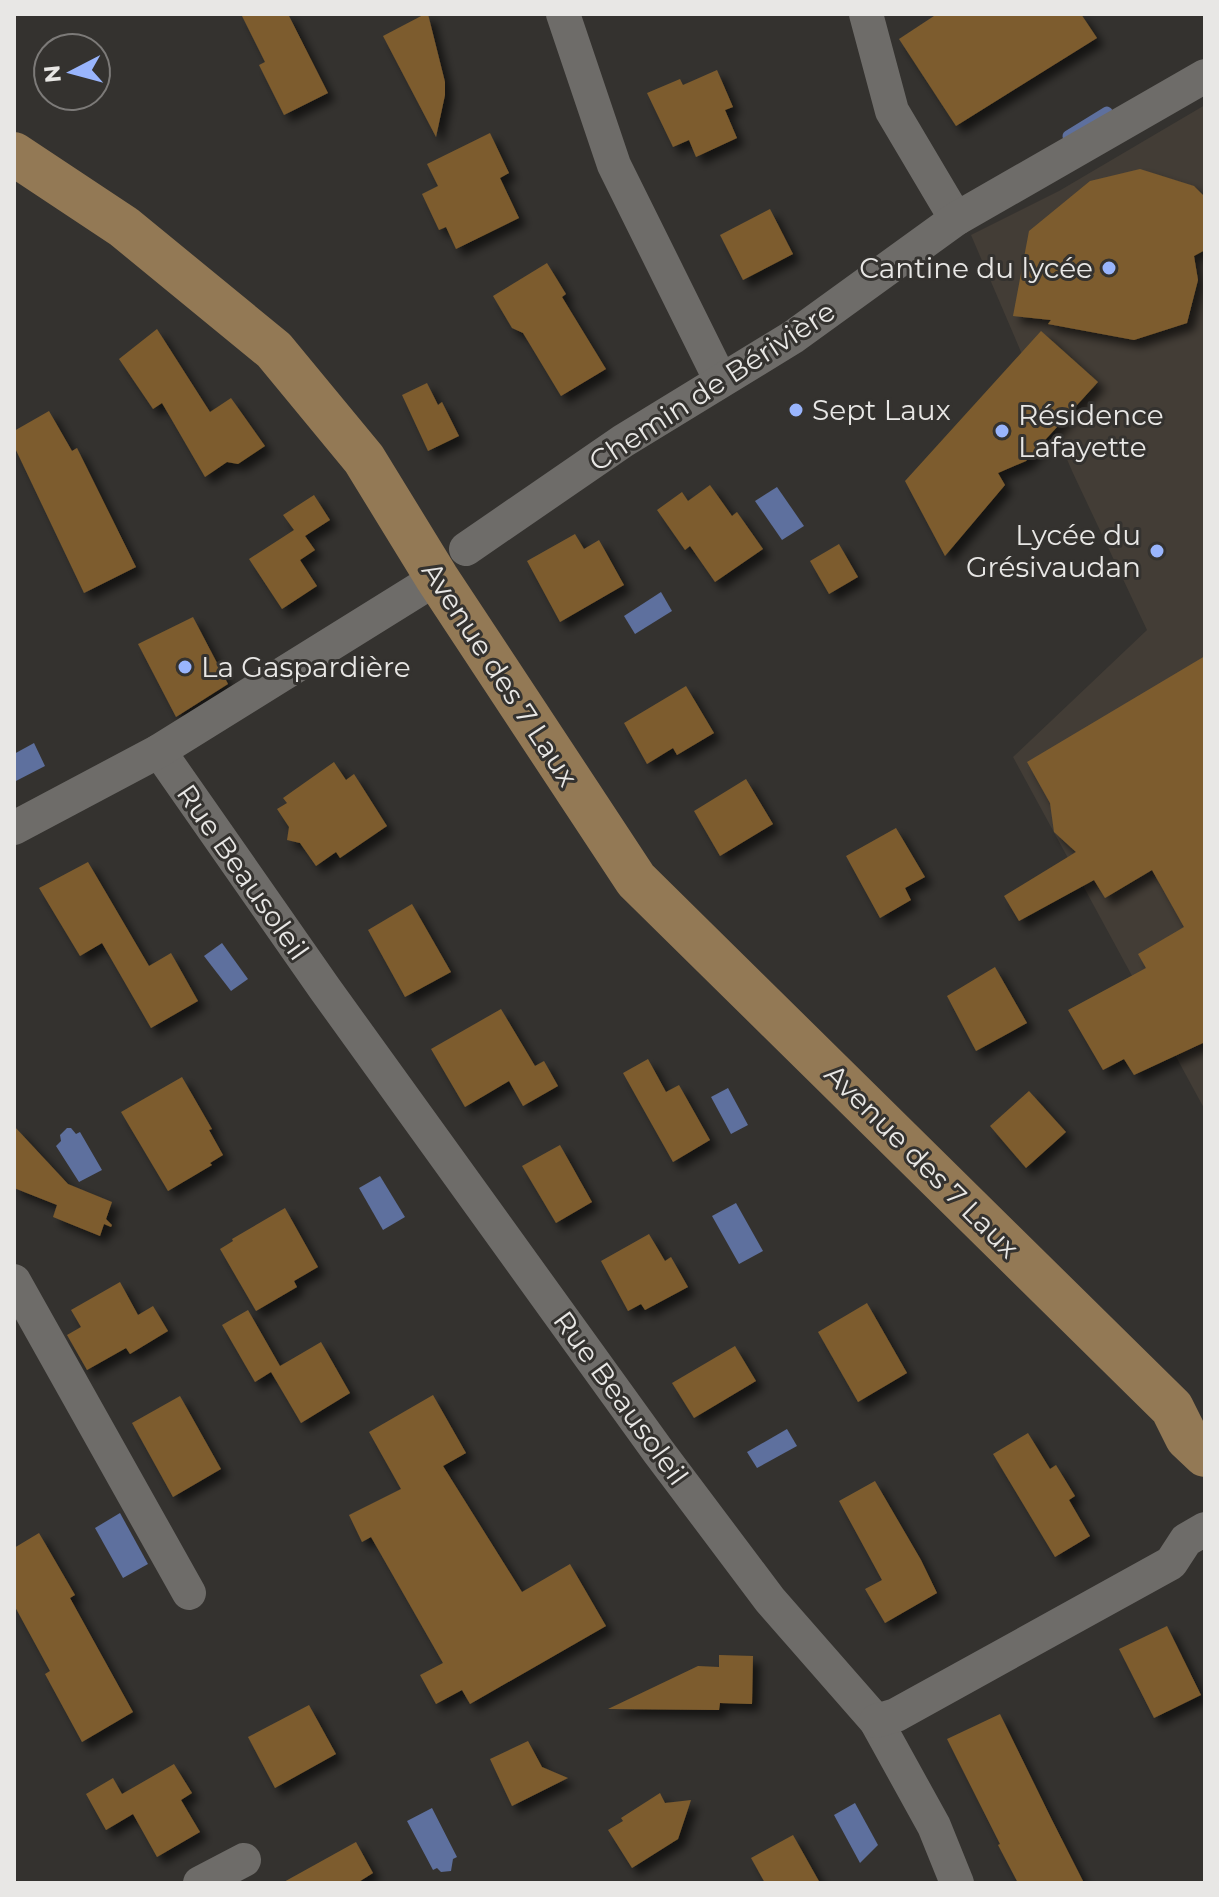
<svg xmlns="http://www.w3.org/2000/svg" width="1219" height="1897" font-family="Montserrat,sans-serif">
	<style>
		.built { fill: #433d36 }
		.water { fill: #5e709e }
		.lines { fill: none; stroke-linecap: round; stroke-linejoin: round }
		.stream { stroke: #5e709e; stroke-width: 11 }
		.building { fill: #7d5c2e; filter: url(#shadow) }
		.street { stroke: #6e6c69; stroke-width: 34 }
		.primary { stroke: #937955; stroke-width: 44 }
		.poi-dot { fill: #99b5fd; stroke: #34322f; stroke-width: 3 }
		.labels { text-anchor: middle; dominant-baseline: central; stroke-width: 6; stroke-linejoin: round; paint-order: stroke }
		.poi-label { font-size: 28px; fill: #e8e7e5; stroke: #34322f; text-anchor: start }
		.street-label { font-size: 28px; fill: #e8e7e5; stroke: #34322f }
	</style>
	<defs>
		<filter id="shadow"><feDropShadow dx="7" dy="7" stdDeviation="4" flood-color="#0009"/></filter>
	</defs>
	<rect width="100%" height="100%" fill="#34322f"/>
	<!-- built -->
	<polygon class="built" points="1205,105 1205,1110 1013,757 1147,630 1072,471 971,235 1059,191"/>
	<!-- water -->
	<g class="water">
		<polygon points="777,487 804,526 782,540 755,501"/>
		<polygon points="661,592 672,611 635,634 624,616"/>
		<polygon points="34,743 45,766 14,782 14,754"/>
		<polygon points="222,943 248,979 231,991 204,956"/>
		<polygon points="728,1088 748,1125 731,1134 711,1097"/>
		<polygon points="67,1128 71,1128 76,1134 80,1132 102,1170 79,1182 56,1146 61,1141 60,1135"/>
		<polygon points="380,1176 405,1217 383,1230 359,1188"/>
		<polygon points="736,1203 763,1251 739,1264 712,1216"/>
		<polygon points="787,1429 797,1446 757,1468 747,1452"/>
		<polygon points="120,1513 148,1564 123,1578 95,1528"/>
		<polygon points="855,1803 878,1845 860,1863 834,1815"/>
		<polygon points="432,1808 457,1857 453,1859 451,1871 441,1872 437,1868 433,1870 407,1821"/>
	</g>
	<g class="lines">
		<!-- stream -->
		<polyline class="stream" points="1068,136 1107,112"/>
	</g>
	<!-- building -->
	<g class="building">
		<polygon points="241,14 288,14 328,93 284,115 259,65 265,62"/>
		<polygon points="425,14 428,14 445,82 445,95 436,137 383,36"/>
		<polygon points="937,14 1081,14 1097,38 956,126 899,39"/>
		<polygon points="717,70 733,107 725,110 737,138 696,157 689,140 673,147 647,93 680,79 683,85"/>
		<polygon points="490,133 509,173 500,178 519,218 456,249 446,227 439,230 422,194 438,186 427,164"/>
		<polygon points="1140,169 1194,186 1205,197 1205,250 1194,256 1198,280 1187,323 1134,340 1048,324 1051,320 1013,316 1029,231 1090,181"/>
		<polygon points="770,209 793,254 743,280 720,235"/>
		<polygon points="547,263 566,294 562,297 606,369 561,396 523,333 512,328 493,296"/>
		<polygon points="157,329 210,412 231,398 265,446 238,464 227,462 205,477 162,403 153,409 119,359"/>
		<polygon points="1041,331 1098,382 1026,461 998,473 1005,485 945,556 905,481"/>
		<polygon points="427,383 438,405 442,402 459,436 428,451 402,395"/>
		<polygon points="49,411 72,451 77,448 136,567 84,593 14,446 14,431"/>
		<polygon points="710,485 732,516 737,512 763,549 715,582 690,546 685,550 657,510 682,492 688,501"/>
		<polygon points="314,495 330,520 305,536 315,550 300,560 317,586 282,609 249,559 294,530 283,515"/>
		<polygon points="575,534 584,549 599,540 624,585 560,622 527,561"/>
		<polygon points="839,544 858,577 829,594 810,561"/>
		<polygon points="193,617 228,684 176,717 138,644"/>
		<polygon points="1205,656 1205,1042 1134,1075 1124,1059 1103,1070 1068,1010 1146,968 1138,954 1184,927 1152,870 1105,898 1094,880 1019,921 1004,896 1076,852 1054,832 1050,803 1027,762"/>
		<polygon points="686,686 714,733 677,755 673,748 647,764 624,723"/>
		<polygon points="334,762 346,780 354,774 387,826 340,858 336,852 316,866 300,843 287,840 289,827 277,809 287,803 283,798"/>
		<polygon points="746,779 773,824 720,856 694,811"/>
		<polygon points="896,828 925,877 905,888 911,900 880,918 846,856"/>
		<polygon points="88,862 149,966 171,953 198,1001 151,1028 102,943 80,956 39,888"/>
		<polygon points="412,904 451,972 405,997 368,930"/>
		<polygon points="995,967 1027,1023 976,1051 947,996"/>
		<polygon points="501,1009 535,1066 544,1061 558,1086 523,1106 509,1081 465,1107 431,1049"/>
		<polygon points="648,1059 666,1092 679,1085 710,1140 673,1162 623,1073"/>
		<polygon points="182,1077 212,1129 209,1130 223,1155 210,1163 212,1165 168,1191 121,1112"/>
		<polygon points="1029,1091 1066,1132 1026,1168 990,1126"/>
		<polygon points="14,1126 68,1184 112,1202 106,1219 112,1225 111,1227 104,1224 100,1236 53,1217 57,1205 14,1188"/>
		<polygon points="560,1145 592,1202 556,1223 522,1166"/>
		<polygon points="285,1208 318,1267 294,1281 297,1287 256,1311 220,1249 233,1241 232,1239"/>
		<polygon points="649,1234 665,1261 671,1257 688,1287 645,1310 641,1304 628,1311 601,1261"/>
		<polygon points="120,1282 138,1315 153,1306 168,1331 130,1354 126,1348 87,1370 67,1335 81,1327 71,1310"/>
		<polygon points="867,1303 907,1373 858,1402 818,1332"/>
		<polygon points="248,1310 280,1366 321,1342 350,1393 301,1423 271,1372 255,1382 222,1325"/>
		<polygon points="735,1346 756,1381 694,1418 672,1383"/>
		<polygon points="433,1395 466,1453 443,1466 522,1592 570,1564 606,1626 470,1704 462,1690 436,1704 420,1675 443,1663 371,1537 362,1542 349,1515 401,1489 369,1432"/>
		<polygon points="180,1396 221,1469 173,1497 132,1423"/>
		<polygon points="1028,1433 1050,1469 1056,1465 1075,1496 1069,1500 1090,1536 1055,1557 993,1454"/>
		<polygon points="875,1481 921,1560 937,1593 885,1623 865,1589 882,1580 839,1501"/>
		<polygon points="39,1533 75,1595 70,1598 133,1712 82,1742 45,1674 50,1671 14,1605 14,1548"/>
		<polygon points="1167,1626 1201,1695 1154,1718 1119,1649"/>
		<polygon points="719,1655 753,1656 752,1704 720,1703 719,1710 608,1709 698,1666 719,1667"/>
		<polygon points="309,1705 336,1754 275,1788 248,1737"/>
		<polygon points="1000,1714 1052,1820 1084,1883 1018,1883 998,1845 1000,1844 947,1739"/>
		<polygon points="528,1741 542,1767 568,1778 512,1806 490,1759"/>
		<polygon points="174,1764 192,1793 181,1800 200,1832 157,1857 133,1814 106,1830 86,1794 113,1778 122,1794"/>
		<polygon points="660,1793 665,1803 691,1800 678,1839 632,1868 608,1830 623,1821 621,1818"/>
		<polygon points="793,1835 820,1883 765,1883 751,1858"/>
		<polygon points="356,1842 373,1873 357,1883 282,1883"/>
	</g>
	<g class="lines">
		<!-- street -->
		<g class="street">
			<polyline points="563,14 614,165 720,379"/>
			<polyline points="866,14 892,111 956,219"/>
			<polyline points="466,549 623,441 793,337 956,219 1205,76"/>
			<polyline points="159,751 325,989 658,1451 770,1600 876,1721 934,1826 957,1883"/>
			<polyline points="14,828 159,751 437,578"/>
			<polyline points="14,1281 189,1593"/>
			<polyline points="876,1721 896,1715 1171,1563 1186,1540 1205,1529"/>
			<polyline points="200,1883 244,1860"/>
		</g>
		<!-- primary -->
		<polyline class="primary" points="14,154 124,227 274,350 364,459 437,578 636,880 1172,1408 1187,1438 1205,1455"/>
	</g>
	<!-- markers -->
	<g class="poi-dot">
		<circle cx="1109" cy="268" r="8"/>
		<circle cx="796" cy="410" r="8"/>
		<circle cx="1002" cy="431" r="8"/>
		<circle cx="1157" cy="551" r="8"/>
		<circle cx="185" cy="667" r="8"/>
	</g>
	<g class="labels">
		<!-- poi labels -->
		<g class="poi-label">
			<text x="1093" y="268" text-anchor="end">Cantine du lycée</text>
			<text x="812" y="410">Sept Laux</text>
			<text x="1018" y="415">Résidence<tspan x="1018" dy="32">Lafayette</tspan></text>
			<text x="1141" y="535" text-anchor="end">Lycée du<tspan x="1141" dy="32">Grésivaudan</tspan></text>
			<text x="201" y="667">La Gaspardière</text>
		</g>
		<!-- street labels -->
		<g class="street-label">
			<text transform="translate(712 386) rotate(-33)">Chemin de Bérivière</text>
			<text transform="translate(500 674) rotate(57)">Avenue des 7 Laux</text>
			<text transform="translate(243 872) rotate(55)">Rue Beausoleil</text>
			<text transform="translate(922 1161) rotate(45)">Avenue des 7 Laux</text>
			<text transform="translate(621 1398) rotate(54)">Rue Beausoleil</text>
		</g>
	</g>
	<!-- border -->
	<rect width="1219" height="1897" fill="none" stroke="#e8e7e5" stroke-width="32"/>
	<!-- north arrow -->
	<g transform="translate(72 72) rotate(264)"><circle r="38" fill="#34322f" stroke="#7c7a78" stroke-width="2"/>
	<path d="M0-6L14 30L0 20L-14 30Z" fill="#99b5fd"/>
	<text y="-12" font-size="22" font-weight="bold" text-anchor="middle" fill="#e8e7e5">N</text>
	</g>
</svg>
